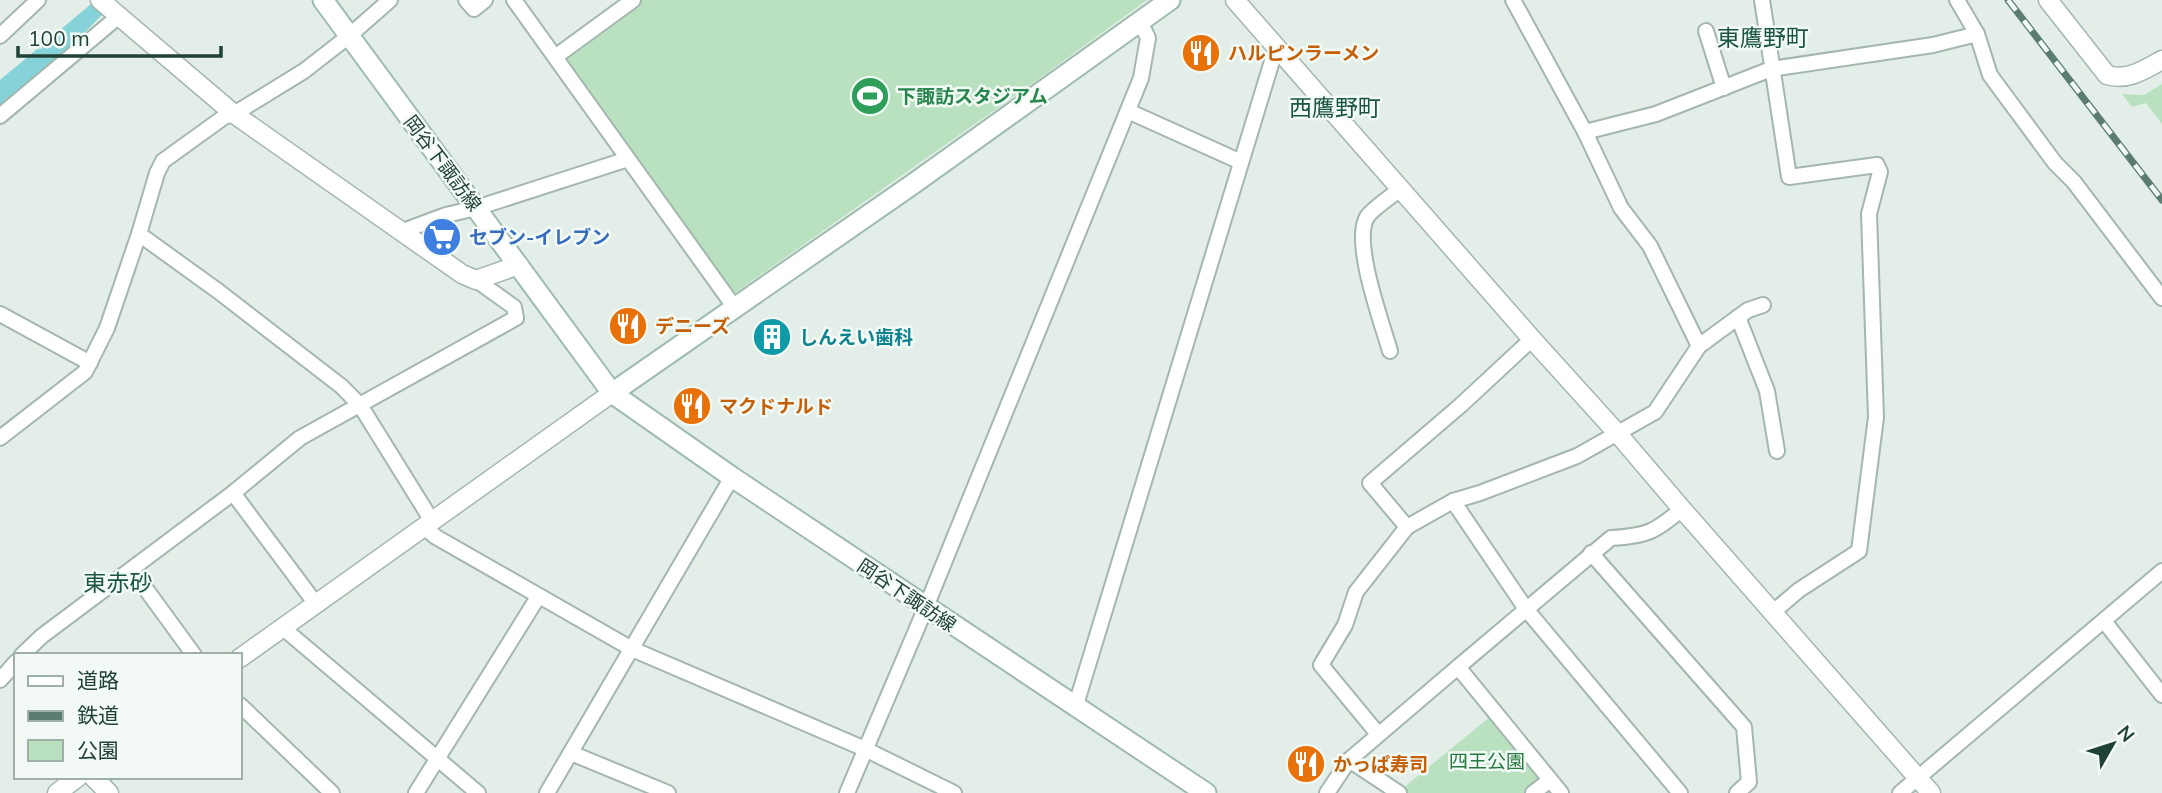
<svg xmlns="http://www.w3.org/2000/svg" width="2162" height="793" font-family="Mulish,'Noto Sans JP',sans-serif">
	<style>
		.green { fill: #b9e1c0 }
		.water { fill: #85d2d8 }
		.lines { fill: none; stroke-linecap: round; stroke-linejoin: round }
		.minor-casing { stroke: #a4b7ae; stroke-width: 18 }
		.tertiary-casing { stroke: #a4b7ae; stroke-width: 21 }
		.secondary-casing { stroke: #9fbbaf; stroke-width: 23 }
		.minor { stroke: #fff; stroke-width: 14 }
		.tertiary { stroke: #fff; stroke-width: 18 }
		.secondary { stroke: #fff; stroke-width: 19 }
		.rail-casing { stroke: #5b7c70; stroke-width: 7 }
		.rail { stroke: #f3faf6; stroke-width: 4.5; stroke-dasharray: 13; stroke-linecap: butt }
		.labels { text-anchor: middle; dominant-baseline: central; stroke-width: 5; stroke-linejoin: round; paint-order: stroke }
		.food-label { font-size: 19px; font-weight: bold; fill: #c56008; stroke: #f3faf6; text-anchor: start }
		.leisure-label { font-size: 19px; font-weight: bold; fill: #27864d; stroke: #f3faf6; text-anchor: start }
		.street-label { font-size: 19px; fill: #204135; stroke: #f3faf6 }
		.shop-label { font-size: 19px; font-weight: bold; fill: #366cbe; stroke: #f3faf6; text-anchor: start }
		.culture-label { font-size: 19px; font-weight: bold; fill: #0d838f; stroke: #f3faf6; text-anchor: start }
		.park-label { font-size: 19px; fill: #267c40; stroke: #f3faf6 }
		.quarter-label { font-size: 23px; fill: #1a5542; stroke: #f3faf6 }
	</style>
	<rect width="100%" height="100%" fill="#e2eee7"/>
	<!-- green -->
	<g class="green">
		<polygon points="640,0 1147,0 1040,78 732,295 562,58"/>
		<polygon points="2162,84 2162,124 2146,103 2132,107 2122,94 2144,95"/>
		<polygon points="1491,716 1542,778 1528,793 1408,793 1402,789"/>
	</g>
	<!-- water -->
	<polygon class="water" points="96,0 117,0 82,35 0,107 0,80"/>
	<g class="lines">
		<!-- minor casing -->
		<g class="minor-casing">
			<g id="minor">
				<polyline points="466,0 474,9 485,0"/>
				<polyline points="514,0 735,308"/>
				<polyline points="1762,0 1789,177 1877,165 1880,172 1869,214 1876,417 1859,551 1799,590 1772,613"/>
				<polyline points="1957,0 1977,34 1990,75 2055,163 2074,182 2162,298"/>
				<polyline points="1706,31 1724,88"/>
				<polyline points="0,36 38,0"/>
				<polyline points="555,57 633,0"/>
				<polyline points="1128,111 1241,162"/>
				<polyline points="0,116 119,16"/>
				<polyline points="1585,132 1656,114 1771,69 1933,45 1977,34"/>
				<polyline points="403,231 446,215 476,208 628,159"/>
				<polyline points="139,234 218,291 341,386 360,405 432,521"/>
				<polyline points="0,314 90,363"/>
				<polyline points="1738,317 1767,391 1777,451"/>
				<polyline points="1699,346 1748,310 1763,305"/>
				<path d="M1390,351C1382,323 1352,242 1367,217C1372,209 1392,196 1400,189"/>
				<polyline points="0,438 85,372 107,328 139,234 157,173 163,161 224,117 234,114 304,71 349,36 390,0"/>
				<polyline points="233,493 316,604"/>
				<polyline points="1453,501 1526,609 1680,793"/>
				<polyline points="424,527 436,537 632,649 865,749 954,793"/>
				<polyline points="1407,527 1370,483 1461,405 1532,339"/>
				<polyline points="1591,553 1744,727 1749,782 1737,793"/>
				<polyline points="132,570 194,655"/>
				<polyline points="2104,621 2162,695"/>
				<polyline points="283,628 478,793"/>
				<polyline points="22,655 42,636 233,493 300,438 516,318 514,307 476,280"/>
				<path d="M1458,667L1611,538C1647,536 1655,532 1682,509"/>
				<polyline points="0,680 16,662"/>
				<polyline points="240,705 332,793"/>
				<polyline points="1075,708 1276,48"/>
				<polyline points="1378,734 1321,665 1345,625 1356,592 1407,527 1453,501 1480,493 1577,456 1655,412 1699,346 1650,246 1621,208 1585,132 1513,0"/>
				<polyline points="571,753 668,793"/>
				<polyline points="1349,760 1399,793"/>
				<polyline points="416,793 538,597"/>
				<polyline points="547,793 732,477"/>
				<polyline points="847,793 926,607 1141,78 1148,38 1140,21"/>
				<polyline points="1327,793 1349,760 1458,667 1561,793"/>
				<polyline points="1533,793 1550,780"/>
				<polyline points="1900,793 2162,571"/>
			</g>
		</g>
		<!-- tertiary casing -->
		<g class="tertiary-casing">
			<g id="tertiary">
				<polyline points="100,0 234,114 462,274 476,280 519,265"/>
				<polyline points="1235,0 1532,339 1618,434 1682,509 1931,793"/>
				<path d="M2048,0L2107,75C2128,81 2144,70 2162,60"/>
				<polyline points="240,658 612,393"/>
				<polyline points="93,777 109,793"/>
				<polyline points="57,793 78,777"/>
			</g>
		</g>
		<!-- secondary casing -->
		<g class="secondary-casing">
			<g id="secondary">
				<polyline points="323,0 612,393 732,477 1206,793"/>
				<polyline points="612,393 913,184 1170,0"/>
			</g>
		</g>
		<!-- minor -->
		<use href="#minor" class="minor"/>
		<!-- tertiary -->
		<use href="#tertiary" class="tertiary"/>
		<!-- secondary -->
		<use href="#secondary" class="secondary"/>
		<!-- rail casing -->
		<g class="rail-casing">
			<polyline id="rail" points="2008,0 2162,200"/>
		</g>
		<!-- rail -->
		<use href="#rail" class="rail"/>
	</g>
	<!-- icons -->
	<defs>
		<g id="restaurant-disc" transform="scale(2.0125)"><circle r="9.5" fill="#e8710a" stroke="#f3faf6"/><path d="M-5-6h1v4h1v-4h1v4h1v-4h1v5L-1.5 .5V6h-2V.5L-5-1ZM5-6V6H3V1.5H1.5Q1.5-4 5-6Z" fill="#fff"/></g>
		<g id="stadium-disc" transform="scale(2.0125)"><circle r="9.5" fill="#2e9e5b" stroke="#f3faf6"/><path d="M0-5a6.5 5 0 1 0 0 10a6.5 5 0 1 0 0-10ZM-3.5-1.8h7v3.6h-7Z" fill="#fff"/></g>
		<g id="supermarket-disc" transform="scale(2.0125)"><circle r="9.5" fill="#3f7fe0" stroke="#f3faf6"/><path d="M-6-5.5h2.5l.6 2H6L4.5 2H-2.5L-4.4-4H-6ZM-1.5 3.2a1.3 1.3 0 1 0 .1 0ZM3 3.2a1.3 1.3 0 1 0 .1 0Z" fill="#fff"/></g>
		<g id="building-disc" transform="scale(2.0125)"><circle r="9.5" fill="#0f9aa8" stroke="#f3faf6"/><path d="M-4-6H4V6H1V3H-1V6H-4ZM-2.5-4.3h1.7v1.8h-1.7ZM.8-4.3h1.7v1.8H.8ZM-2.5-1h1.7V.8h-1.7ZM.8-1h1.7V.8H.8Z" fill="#fff"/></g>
	</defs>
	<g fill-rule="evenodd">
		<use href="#restaurant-disc" x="1201" y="53"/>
		<use href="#stadium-disc" x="870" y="96"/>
		<use href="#supermarket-disc" x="442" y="237"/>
		<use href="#restaurant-disc" x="628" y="326"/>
		<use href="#building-disc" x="772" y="337"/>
		<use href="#restaurant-disc" x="692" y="406"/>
		<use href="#restaurant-disc" x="1306" y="764"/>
	</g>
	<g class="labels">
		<!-- food labels -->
		<g class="food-label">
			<text x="1228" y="53">ハルピンラーメン</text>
			<text x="655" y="326">デニーズ</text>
			<text x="719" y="406">マクドナルド</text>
			<text x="1333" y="764">かっぱ寿司</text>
		</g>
		<!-- leisure labels -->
		<g class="leisure-label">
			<text x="897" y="96">下諏訪スタジアム</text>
		</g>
		<!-- street labels -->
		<g class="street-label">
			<text transform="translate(443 163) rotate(53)">岡谷下諏訪線</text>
			<text transform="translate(907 595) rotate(34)">岡谷下諏訪線</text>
		</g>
		<!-- shop labels -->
		<g class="shop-label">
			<text x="469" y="237">セブン-イレブン</text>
		</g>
		<!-- culture labels -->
		<g class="culture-label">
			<text x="799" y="337">しんえい歯科</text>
		</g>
		<!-- park labels -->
		<g class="park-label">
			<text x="1487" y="761">四王公園</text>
		</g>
		<!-- quarter labels -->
		<g class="quarter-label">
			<text x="1763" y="37">東鷹野町</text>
			<text x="1335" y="107">西鷹野町</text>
			<text x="118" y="582">東赤砂</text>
		</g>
	</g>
	<!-- legend -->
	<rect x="14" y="653" width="228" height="126" fill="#f3faf6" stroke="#9fb0a9" stroke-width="2"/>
	<rect x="28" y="676" width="35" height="10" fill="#ffffff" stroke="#9fb0a9" stroke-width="2"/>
	<text x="77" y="688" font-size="21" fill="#204135">道路</text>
	<rect x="28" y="711" width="35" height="10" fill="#5b7c70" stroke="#9fb0a9" stroke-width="2"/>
	<text x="77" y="723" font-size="21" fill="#204135">鉄道</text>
	<rect x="28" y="740" width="35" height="21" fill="#b9e1c0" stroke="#9fb0a9" stroke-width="2"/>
	<text x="77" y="758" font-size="21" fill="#204135">公園</text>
	<!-- north arrow -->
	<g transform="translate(2113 744) rotate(51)" stroke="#f3faf6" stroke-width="5" paint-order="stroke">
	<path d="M0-5L12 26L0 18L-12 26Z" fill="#204135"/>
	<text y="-10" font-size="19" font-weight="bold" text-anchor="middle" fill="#204135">N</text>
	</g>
	<!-- scale -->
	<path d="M18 46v10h203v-10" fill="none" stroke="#204135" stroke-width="3.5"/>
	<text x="28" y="46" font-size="21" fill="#204135" stroke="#f3faf6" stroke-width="5" paint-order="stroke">100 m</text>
</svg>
